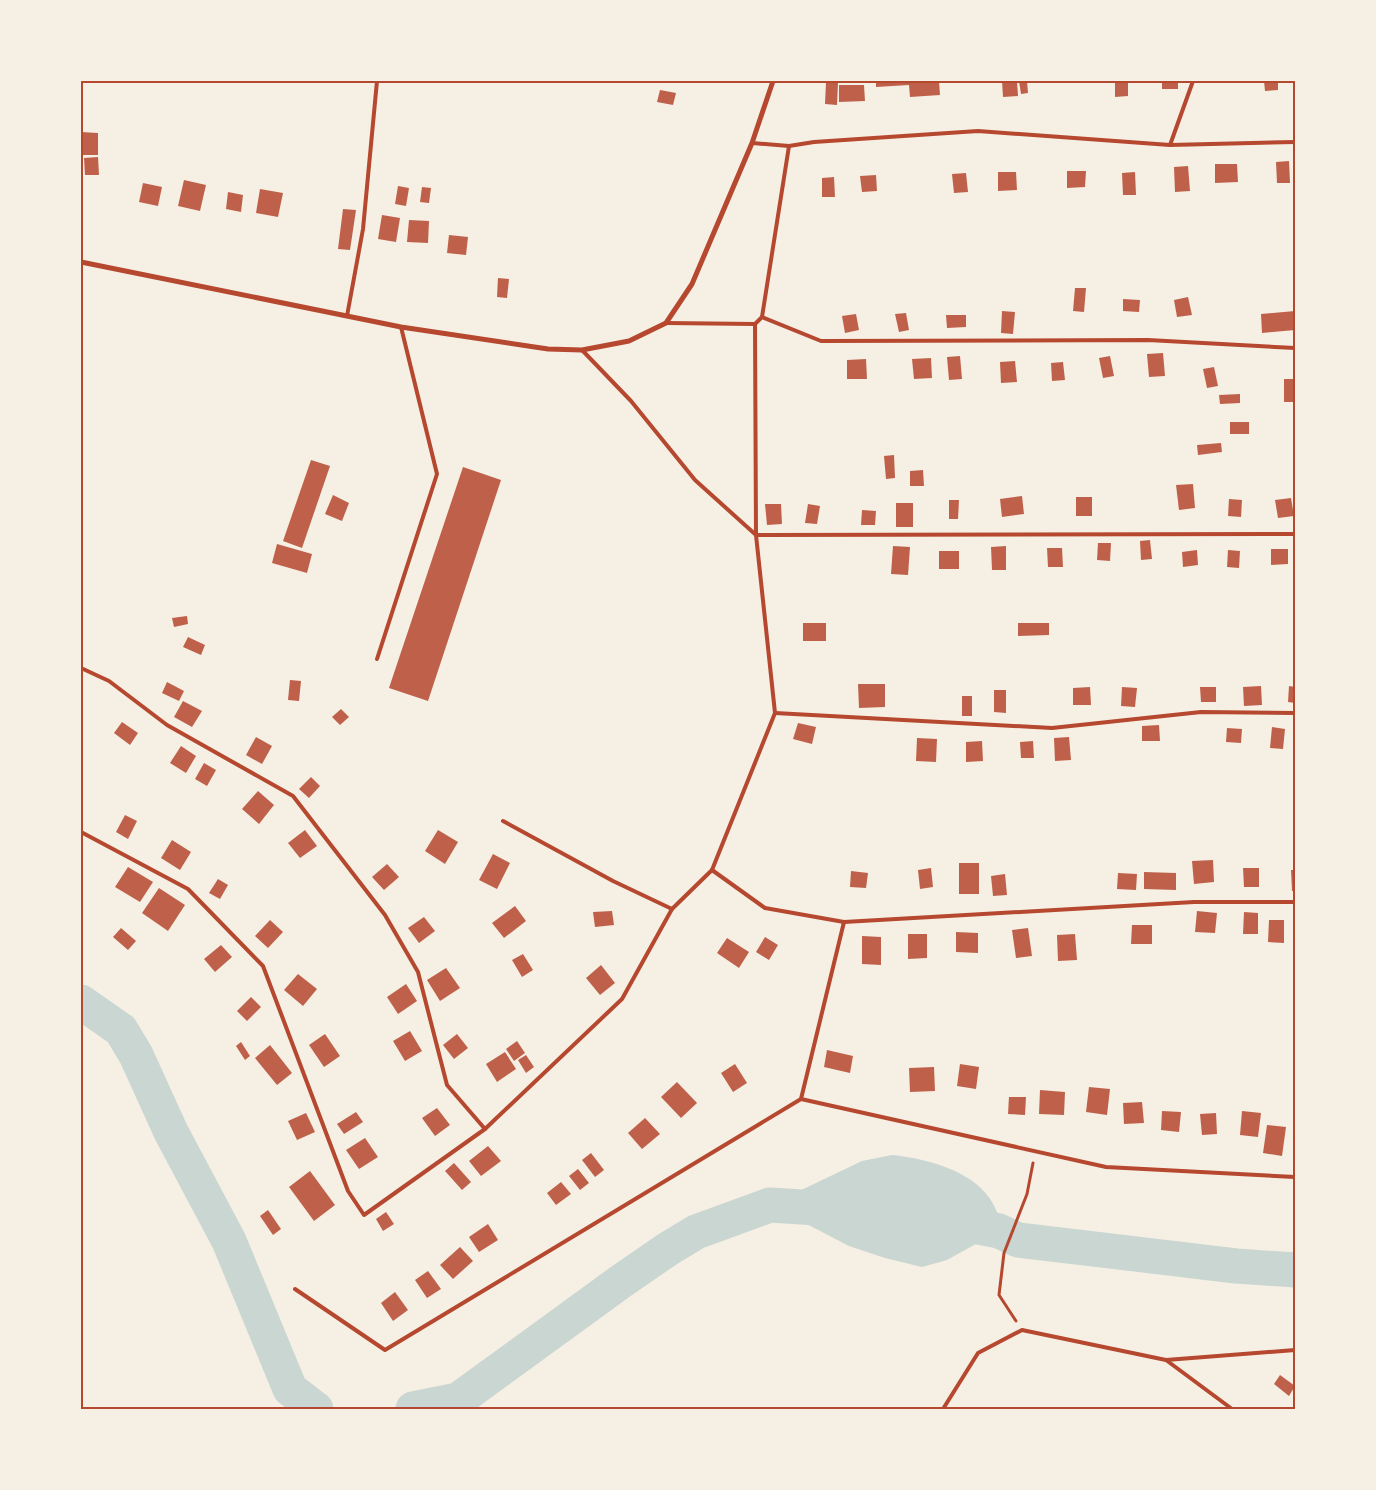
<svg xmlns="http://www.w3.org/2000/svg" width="1376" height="1490" font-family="'Roboto Condensed',sans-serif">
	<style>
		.water { fill: #c9d6d2 }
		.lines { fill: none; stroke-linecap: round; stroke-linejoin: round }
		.river { stroke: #c9d6d2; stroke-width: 35 }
		.building { fill: #bf614a }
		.path { stroke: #b5482f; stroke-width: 3 }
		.service { stroke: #b5482f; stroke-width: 4 }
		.minor { stroke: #b5482f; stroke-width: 5 }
		.neatline { fill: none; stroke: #b5482f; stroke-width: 2 }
	</style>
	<rect width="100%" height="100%" fill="#f6efe4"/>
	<!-- water -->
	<path class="water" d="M892,1155C929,1159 982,1172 997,1212C999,1217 999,1225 999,1231L947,1260L922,1267L885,1258L849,1246L770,1205L862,1161Z"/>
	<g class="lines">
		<!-- river -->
		<g class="river">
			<polyline points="81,1002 121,1030 136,1055 171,1132 229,1241 290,1389 316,1409"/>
			<polyline points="953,1222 999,1231 1018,1240 1236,1266 1295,1270"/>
			<polyline points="413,1409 458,1400 620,1282 668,1249 696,1232 770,1205 817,1208"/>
		</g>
	</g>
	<!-- building -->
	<g class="building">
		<polygon points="876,81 939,81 940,95 910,97 909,85 876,87"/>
		<polygon points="1002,81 1017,81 1018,96 1003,97"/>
		<polygon points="1019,81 1027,81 1028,93 1021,94"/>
		<polygon points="1115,81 1128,81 1128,96 1115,97"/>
		<rect x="1162" y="81" width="16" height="8"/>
		<polygon points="1264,81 1278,81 1278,90 1265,91"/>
		<polygon points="826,82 838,83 837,105 825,104"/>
		<polygon points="839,85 864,85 865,101 839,102"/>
		<polygon points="660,90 676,93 673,105 657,102"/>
		<polygon points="81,132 98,133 98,155 81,155"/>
		<polygon points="98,157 99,175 85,175 84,158"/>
		<polygon points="1289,161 1290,183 1277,183 1276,162"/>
		<polygon points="1215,164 1237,164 1238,182 1215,183"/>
		<polygon points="1188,166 1190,191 1175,192 1174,167"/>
		<polygon points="1067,171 1086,171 1085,187 1067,188"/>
		<polygon points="998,172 1016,172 1017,190 998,191"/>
		<polygon points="1135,172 1136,195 1123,195 1122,173"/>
		<polygon points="966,173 968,192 954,193 952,174"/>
		<polygon points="876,175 877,191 862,192 860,176"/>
		<polygon points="834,177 835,197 822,197 822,178"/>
		<polygon points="184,180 206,185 200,211 178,206"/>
		<polygon points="143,183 162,187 158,206 139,202"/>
		<polygon points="398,186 409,188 406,206 395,204"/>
		<polygon points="422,187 431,188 429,203 420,202"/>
		<polygon points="260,189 283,193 278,217 256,213"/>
		<polygon points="228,192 243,195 241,212 226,209"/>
		<polygon points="343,209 356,210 350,250 338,249"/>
		<polygon points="382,215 400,218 396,242 378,239"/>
		<polygon points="409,220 429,221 428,243 407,242"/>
		<polygon points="449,235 468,237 466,255 447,253"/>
		<polygon points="498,278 509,279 507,298 497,297"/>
		<polygon points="1075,288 1086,288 1084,312 1073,311"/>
		<polygon points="1188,297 1192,315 1177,317 1174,300"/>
		<polygon points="1123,299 1140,300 1139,312 1123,311"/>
		<polygon points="1002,311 1015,312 1013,334 1001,333"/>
		<polygon points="1295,311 1295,330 1262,333 1261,314"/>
		<polygon points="906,313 909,330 899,332 895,314"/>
		<polygon points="856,314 859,330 845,333 842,316"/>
		<polygon points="946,315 966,315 966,327 947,328"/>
		<polygon points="1163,353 1165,376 1149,377 1147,354"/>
		<polygon points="960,356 962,379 949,380 947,357"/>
		<polygon points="1110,356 1114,376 1103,378 1099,358"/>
		<polygon points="931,358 932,378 914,379 912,359"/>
		<polygon points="866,359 867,379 847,379 847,360"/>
		<polygon points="1015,361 1017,382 1001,383 1000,362"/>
		<polygon points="1063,362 1065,380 1052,381 1051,363"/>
		<polygon points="1214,367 1218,386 1207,388 1203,369"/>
		<rect x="1284" y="379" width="11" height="23"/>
		<polygon points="1240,394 1240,403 1220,404 1219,395"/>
		<rect x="1230" y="422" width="19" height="12"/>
		<polygon points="1221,443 1222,452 1198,455 1197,445"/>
		<polygon points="894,455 895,478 886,479 884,456"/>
		<polygon points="311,460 330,466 302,548 283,541"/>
		<polygon points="463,467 501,480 428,701 389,688"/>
		<polygon points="923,470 924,486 910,486 910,471"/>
		<polygon points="1193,484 1195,508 1179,510 1176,485"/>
		<polygon points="333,495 349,503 342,521 325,514"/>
		<polygon points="1022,496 1024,514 1002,517 1000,499"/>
		<rect x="1076" y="497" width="16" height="19"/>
		<polygon points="1291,498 1294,516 1278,518 1275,500"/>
		<polygon points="1229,499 1242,500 1241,517 1228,516"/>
		<polygon points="949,500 959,500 958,519 949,519"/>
		<rect x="896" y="503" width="17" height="24"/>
		<polygon points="765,504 781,504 782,524 767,525"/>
		<polygon points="808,504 820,506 817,524 805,523"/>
		<polygon points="862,510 876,511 875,525 861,525"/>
		<polygon points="1150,540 1152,559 1141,560 1140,541"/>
		<polygon points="1098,543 1111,543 1110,561 1097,560"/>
		<polygon points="277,544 312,554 307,573 272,563"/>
		<polygon points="893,546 910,547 908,575 891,574"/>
		<polygon points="1006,546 1006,570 992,570 991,547"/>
		<polygon points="1047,548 1062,548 1063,567 1048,567"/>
		<polygon points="1271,549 1288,549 1288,564 1271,565"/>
		<polygon points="1197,550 1198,565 1183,567 1182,552"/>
		<polygon points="1228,550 1240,551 1239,568 1227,567"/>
		<rect x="939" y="551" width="20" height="18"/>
		<polygon points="187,616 188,624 174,627 172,618"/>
		<rect x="803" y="623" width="23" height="18"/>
		<polygon points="1018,623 1049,623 1049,635 1018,636"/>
		<polygon points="188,637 205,645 201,655 183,647"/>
		<polygon points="290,680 301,681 299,701 288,700"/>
		<polygon points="167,682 184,691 179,701 162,693"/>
		<polygon points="858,684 885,684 885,707 859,708"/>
		<polygon points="1261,686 1262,705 1244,706 1243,687"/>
		<polygon points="1289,686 1295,687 1295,703 1288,702"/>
		<polygon points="1090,687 1091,705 1073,705 1073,688"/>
		<polygon points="1122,687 1137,688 1135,707 1121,706"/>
		<polygon points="1200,687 1216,687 1216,702 1201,702"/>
		<polygon points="994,690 1006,690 1006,713 994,712"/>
		<rect x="962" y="696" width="10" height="20"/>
		<polygon points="183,701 202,711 192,727 174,717"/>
		<polygon points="341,709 349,717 340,725 332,717"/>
		<polygon points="122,722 138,733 130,745 114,733"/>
		<polygon points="798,723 816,727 812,744 793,739"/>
		<polygon points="1159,725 1160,741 1142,741 1142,726"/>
		<polygon points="1272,727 1285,729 1283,749 1270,748"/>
		<polygon points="1227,728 1242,729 1241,743 1226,742"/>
		<polygon points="256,737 272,746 262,764 246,755"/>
		<polygon points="1069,737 1071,760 1055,761 1054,738"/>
		<polygon points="917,738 937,739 936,762 916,761"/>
		<polygon points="982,741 983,761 966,762 966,742"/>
		<polygon points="1033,741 1034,758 1021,758 1020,742"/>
		<polygon points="181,746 196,756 186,773 170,763"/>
		<polygon points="204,763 216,770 207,786 195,779"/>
		<polygon points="311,777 320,786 309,798 299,789"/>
		<polygon points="258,791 274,805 259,824 242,809"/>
		<polygon points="125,815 137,821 128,839 116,832"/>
		<polygon points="305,830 317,846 300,858 288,843"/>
		<polygon points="438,830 458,842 445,864 425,851"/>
		<polygon points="172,840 191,852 180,870 161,858"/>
		<polygon points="493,854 510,863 497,889 479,880"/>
		<polygon points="1213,860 1214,882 1194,884 1192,861"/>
		<rect x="959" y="863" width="20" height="31"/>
		<polygon points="387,864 399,877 384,890 372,877"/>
		<polygon points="128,867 153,882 140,902 115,887"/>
		<polygon points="931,868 933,887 920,889 918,870"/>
		<polygon points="1243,868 1259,868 1259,887 1244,887"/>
		<polygon points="1291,870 1295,870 1295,891 1292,891"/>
		<polygon points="851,871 868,873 866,888 850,887"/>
		<polygon points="1144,872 1176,873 1176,890 1144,889"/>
		<polygon points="1118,873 1137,874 1136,890 1117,889"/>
		<polygon points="1005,874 1007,895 993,896 991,876"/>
		<polygon points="218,879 228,885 220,899 209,893"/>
		<polygon points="159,888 185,905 168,931 142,913"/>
		<polygon points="515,906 526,921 504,938 492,923"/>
		<polygon points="612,911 614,925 595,927 593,912"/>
		<polygon points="1197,911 1217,913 1215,933 1195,932"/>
		<polygon points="1244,912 1258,913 1258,934 1243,934"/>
		<polygon points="424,917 435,931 419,943 408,928"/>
		<polygon points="270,920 283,932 268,948 255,936"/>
		<polygon points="1269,920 1284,920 1284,943 1268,942"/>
		<polygon points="1132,925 1152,925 1152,944 1131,944"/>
		<polygon points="121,928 136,941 128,950 113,937"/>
		<polygon points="1028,928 1032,956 1016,958 1012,930"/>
		<polygon points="956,932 978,933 978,953 956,952"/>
		<polygon points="908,934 927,934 927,958 908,959"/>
		<polygon points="1075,934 1077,960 1058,961 1057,935"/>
		<polygon points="862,936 881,937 881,965 862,964"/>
		<polygon points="765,937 778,945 769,960 756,952"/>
		<polygon points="727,938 749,952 739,968 717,953"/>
		<polygon points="221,945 232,957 215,972 204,959"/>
		<polygon points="523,954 533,970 522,977 512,960"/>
		<polygon points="601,965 615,983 600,995 586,978"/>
		<polygon points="446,968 460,988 440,1001 427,980"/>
		<polygon points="298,974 317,989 303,1006 284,990"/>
		<polygon points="406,984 417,1001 398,1014 387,997"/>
		<polygon points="251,997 261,1007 247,1021 237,1011"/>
		<polygon points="410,1031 422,1051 405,1061 393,1041"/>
		<polygon points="325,1034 340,1056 324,1067 309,1045"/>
		<polygon points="457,1034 468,1048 454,1059 443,1045"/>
		<polygon points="517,1041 525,1053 514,1061 506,1049"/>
		<polygon points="241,1042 250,1056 245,1060 236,1046"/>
		<polygon points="270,1045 292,1073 277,1085 255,1058"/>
		<polygon points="827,1050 853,1056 850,1073 824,1067"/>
		<polygon points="505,1052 516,1069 497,1082 486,1064"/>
		<polygon points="526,1055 534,1067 526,1073 518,1060"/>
		<polygon points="735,1064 747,1083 733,1092 721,1073"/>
		<polygon points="960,1064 979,1067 976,1089 957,1086"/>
		<polygon points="934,1067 935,1091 910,1092 909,1068"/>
		<polygon points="677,1082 697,1103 681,1118 661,1097"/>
		<polygon points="1089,1087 1110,1089 1107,1115 1086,1112"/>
		<polygon points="1040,1090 1065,1092 1064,1115 1039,1114"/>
		<polygon points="1009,1097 1026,1097 1025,1115 1008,1114"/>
		<polygon points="1142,1102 1144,1123 1124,1124 1123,1103"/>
		<polygon points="437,1108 450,1125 435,1136 422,1118"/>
		<polygon points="1162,1111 1181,1112 1179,1132 1161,1130"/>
		<polygon points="1242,1111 1261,1113 1258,1137 1240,1135"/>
		<polygon points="356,1112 363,1122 344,1134 337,1124"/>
		<polygon points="306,1113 315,1132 297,1140 288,1121"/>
		<polygon points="1216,1113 1217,1134 1202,1135 1200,1114"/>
		<polygon points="645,1118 660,1134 642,1149 628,1133"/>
		<polygon points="1267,1125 1286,1127 1282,1156 1263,1153"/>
		<polygon points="365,1138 378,1157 359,1169 346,1150"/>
		<polygon points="488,1146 501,1161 481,1176 469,1161"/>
		<polygon points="591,1153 604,1170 595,1177 582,1160"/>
		<polygon points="454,1163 471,1182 462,1190 445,1171"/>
		<polygon points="578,1169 589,1183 580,1190 569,1176"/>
		<polygon points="310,1171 335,1205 314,1221 289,1187"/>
		<polygon points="561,1182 571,1194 556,1205 547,1193"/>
		<polygon points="268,1210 281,1229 273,1235 260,1216"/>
		<polygon points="386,1212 394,1224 383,1231 376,1219"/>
		<polygon points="488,1224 498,1240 479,1252 469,1237"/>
		<polygon points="460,1247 473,1261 453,1279 440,1265"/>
		<polygon points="428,1271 441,1289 427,1298 415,1280"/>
		<polygon points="395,1292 408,1310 393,1321 381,1303"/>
		<polygon points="1280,1375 1295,1386 1289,1396 1274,1384"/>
	</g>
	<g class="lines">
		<!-- path -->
		<polyline class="path" points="1016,1321 999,1295 1004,1253 1027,1194 1033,1163"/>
		<!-- service -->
		<g class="service">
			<polyline points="752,143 789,146 814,142 978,131 1170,145 1295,142"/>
			<polyline points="1170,145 1193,81"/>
			<polyline points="347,316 363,229 377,81"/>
			<polyline points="762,317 821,341 1148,340 1295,348"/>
			<polyline points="666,323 755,324 756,535 1295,534"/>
			<polyline points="755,324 762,317 789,146"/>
			<polyline points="377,659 437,474 401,327"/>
			<polyline points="81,668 109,681 167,725 293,796 385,915 418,972 447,1085 485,1129"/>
			<polyline points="775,713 1052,728 1201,712 1295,713"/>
			<polyline points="503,821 613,881 672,909"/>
			<polyline points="81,832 188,889 263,966 348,1191 364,1215 485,1129 622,999 672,909 712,870 775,713 756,535 695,480 631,401 582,350"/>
			<polyline points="712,870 765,908 844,922 1194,902 1295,902"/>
			<polyline points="801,1099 844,922"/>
			<polyline points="295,1289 385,1350 801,1099 1106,1167 1295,1177"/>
			<polyline points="1166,1360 1232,1409"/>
			<polyline points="943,1409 978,1353 1022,1330 1166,1360 1295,1350"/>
		</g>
		<!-- minor -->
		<polyline class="minor" points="81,262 401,327 548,349 582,350 629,341 666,323 692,284 752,143 773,81"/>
	</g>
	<!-- border -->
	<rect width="1376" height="1490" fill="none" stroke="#f6efe4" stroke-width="165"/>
	<rect x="82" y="82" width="1212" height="1326" class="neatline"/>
</svg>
